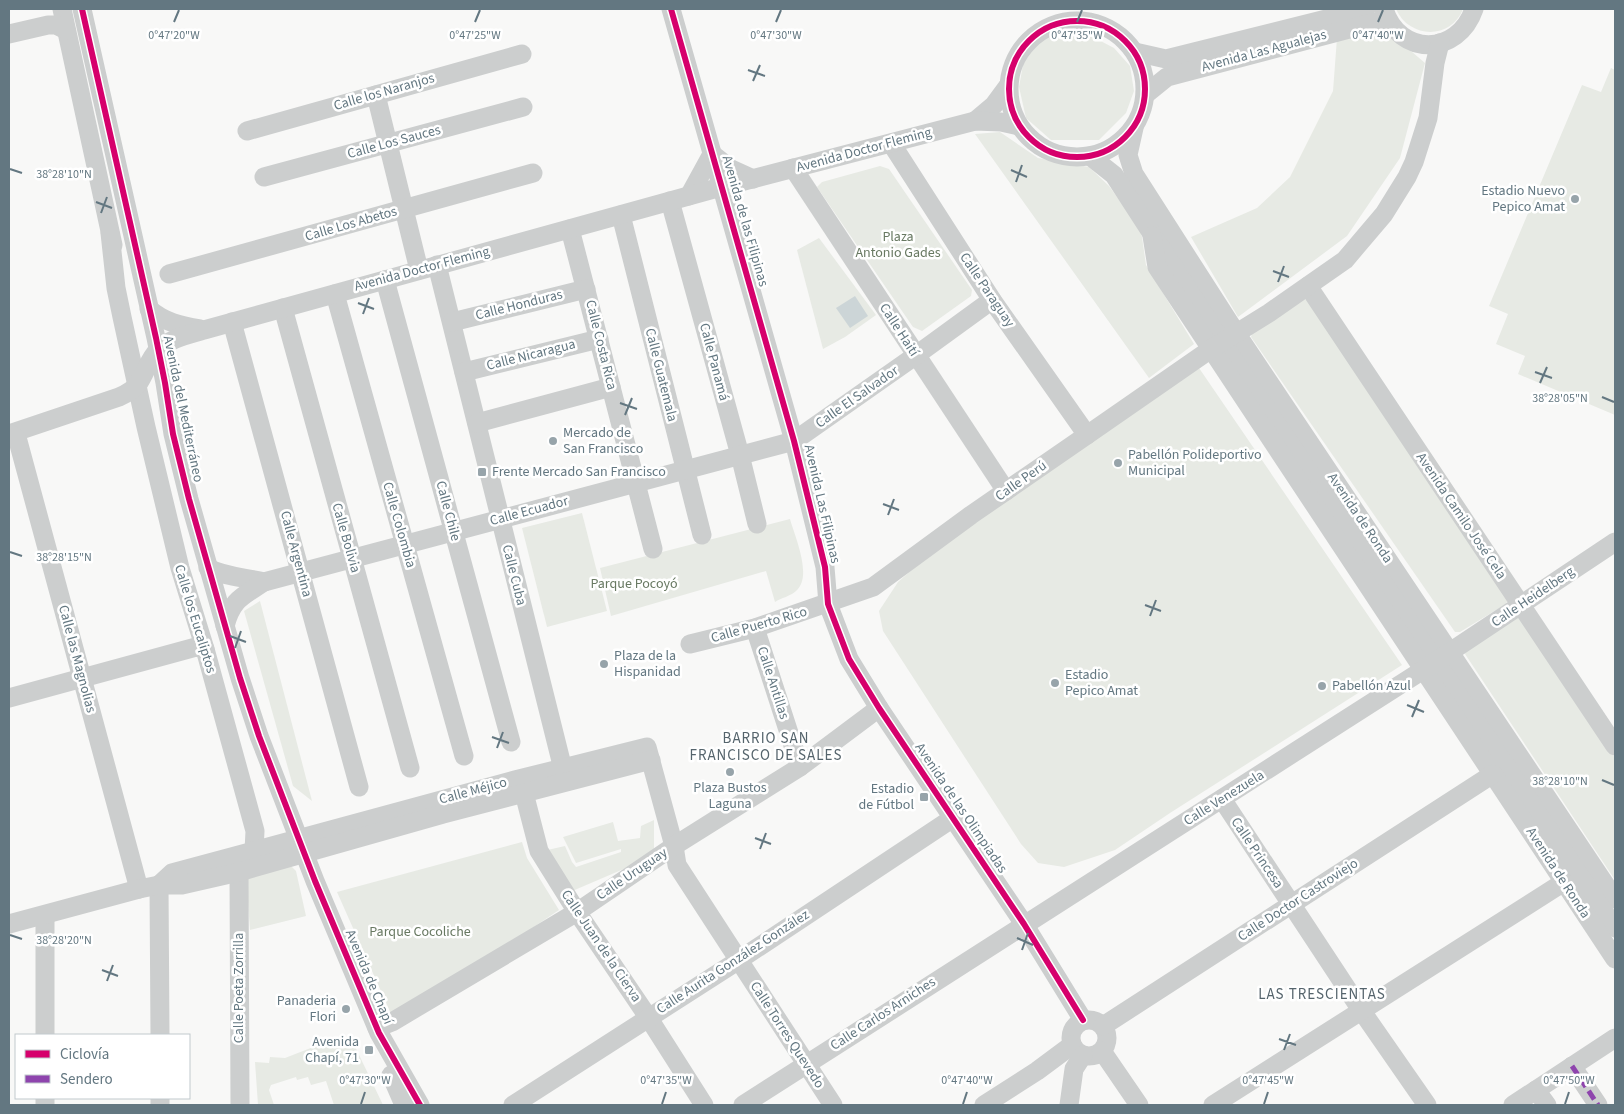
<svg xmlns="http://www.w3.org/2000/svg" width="1624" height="1114" font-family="'Source Sans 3',sans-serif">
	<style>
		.green { fill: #e7eae4 }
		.water { fill: #ccd5d7 }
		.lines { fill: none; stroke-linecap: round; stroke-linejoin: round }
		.minor { stroke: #cccece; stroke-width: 19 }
		.quiet { stroke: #8e44ad; stroke-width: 5; stroke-dasharray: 10 5; stroke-linecap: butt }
		.cycleway-casing { stroke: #fff; stroke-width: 9 }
		.cycleway { stroke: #d6006c; stroke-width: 6 }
		.ticks { fill: none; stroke: #637781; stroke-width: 2 }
		.poi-dot { fill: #97a4aa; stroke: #fff; stroke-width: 2 }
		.labels { text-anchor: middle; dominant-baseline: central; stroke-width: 5; stroke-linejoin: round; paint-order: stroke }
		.street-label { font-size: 14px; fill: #637781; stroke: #fff }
		.poi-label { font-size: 14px; fill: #637781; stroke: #fff; text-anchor: start }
		.park-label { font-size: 14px; fill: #687962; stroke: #fff }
		.neighbourhood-label { font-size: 15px; letter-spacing: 1px; fill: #55646c; stroke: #fff }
		.ticks-label { font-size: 12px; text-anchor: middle; fill: #637781; stroke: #fff; stroke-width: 5; stroke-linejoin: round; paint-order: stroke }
	</style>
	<rect width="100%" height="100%" fill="#f8f8f7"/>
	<!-- green -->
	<g class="green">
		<path d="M1396,9H1463C1451,40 1409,39 1396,9Z"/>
		<polygon points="1384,28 1425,63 1400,158 1347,236 1238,317 1191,237 1257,208 1290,177 1333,91 1337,38"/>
		<polygon points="1061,34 1093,37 1114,48 1130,66 1134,91 1126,113 1099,140 1051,140 1026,118 1019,87 1024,59 1039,38"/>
		<polygon points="1611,68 1615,70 1615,415 1518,374 1525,356 1496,344 1508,314 1489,306 1582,85 1601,92"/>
		<polygon points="1000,132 1038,158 1089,167 1109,186 1141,230 1146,265 1194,344 1149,378 975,134"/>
		<polygon points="880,166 889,169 972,290 971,296 922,331 913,327 817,187 822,182"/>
		<polygon points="819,238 876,315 845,337 823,349 797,250"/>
		<polygon points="1303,299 1308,300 1508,599 1506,604 1460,632 1455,632 1251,337 1252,333"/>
		<polygon points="1199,368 1402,665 1170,813 1115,850 1064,867 1038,863 1021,844 883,631 879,611 898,582 943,542"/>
		<polygon points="582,513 607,611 547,627 522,528"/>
		<path d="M790,519C795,537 813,577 796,591C791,596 781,598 775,602L766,571L611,616L600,568Z"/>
		<polygon points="260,601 312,801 293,786 244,611"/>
		<polygon points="1518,617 1522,617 1615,758 1615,880 1465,654 1467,648"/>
		<polygon points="654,820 654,856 570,892 543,851 565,846 572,862 576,867 621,852 621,849 576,863 563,837 613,822 618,841 640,838 641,826"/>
		<polygon points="522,842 527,858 559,910 501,949 392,1016 337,892"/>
		<polygon points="291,866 296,871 306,916 250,930 246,875"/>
		<polygon points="350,1036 383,1105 334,1105 326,1081 311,1085 308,1077 297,1080 296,1077 271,1085 269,1090 274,1105 258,1105 255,1062 269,1063 270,1057 285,1058 339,1037 340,1040"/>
	</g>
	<!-- water -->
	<polygon class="water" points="855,296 868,316 850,328 836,308"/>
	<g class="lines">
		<!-- minor -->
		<g class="minor">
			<polyline points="62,9 113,245"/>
			<polyline points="82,9 156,338 165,383 173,434 189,499 240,678 259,736 315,881 379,1033 420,1105"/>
			<polyline points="671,9 794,441 825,567 828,604 849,659 879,708 1024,924 1083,1020"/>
			<path d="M1384,9C1399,57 1458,56 1474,9"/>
			<circle cx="1077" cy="89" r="68"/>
			<polyline points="9,34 48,25 56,25 66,30"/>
			<polyline points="1135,52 1166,59 1366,9"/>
			<polyline points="1146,94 1167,77 1387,19"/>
			<polyline points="376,95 419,270"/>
			<polyline points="975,121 994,105 1008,86"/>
			<polyline points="1134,128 1128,155 1134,174 1236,333 1615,899"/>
			<polyline points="247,131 522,54"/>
			<polyline points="891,143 992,300 1087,435"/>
			<polyline points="1090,156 1114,175 1222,342 1426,647 1615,928"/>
			<polyline points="793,168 1006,491"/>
			<polyline points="264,177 523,107"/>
			<polyline points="689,196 712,154 731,169 753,179"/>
			<polyline points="670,201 740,455 757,524"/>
			<polyline points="621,215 702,535"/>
			<polyline points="570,229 653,549"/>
			<polyline points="110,233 116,288 122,317 146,427 180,568 205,649 255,831 254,851"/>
			<polyline points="1152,236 1157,267 1615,959"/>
			<polyline points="437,265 563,769 567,780"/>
			<polyline points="169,274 533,173"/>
			<polyline points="385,280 511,742"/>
			<polyline points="1308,286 1615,746"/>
			<polyline points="335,294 464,756"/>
			<polyline points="283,308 410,768"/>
			<path d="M149,309C164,322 181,326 200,329"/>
			<polyline points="232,322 359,787"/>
			<polyline points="452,322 586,289"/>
			<polyline points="464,372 599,339"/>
			<polyline points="477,423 611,387"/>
			<path d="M9,434L119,397C126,394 133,390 138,384C146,373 148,360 158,350C171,338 188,335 204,330L721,187L975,121L1001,122L1019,126"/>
			<polyline points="10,434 15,437 18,441 139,889"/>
			<path d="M208,568C225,577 244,577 264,582"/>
			<path d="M225,626C232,599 242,597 264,582L794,441L915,356L992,300"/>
			<polyline points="755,628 800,767"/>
			<polyline points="690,644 755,628 873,587 971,515 1087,435 1211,349 1269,313 1345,260 1384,214 1407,177 1414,162 1428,118 1435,63 1440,43"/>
			<polyline points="9,698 196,647 205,649"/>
			<polyline points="517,783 524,793 539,851 577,912 648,1017 704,1105"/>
			<polyline points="1222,799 1361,1010 1427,1105"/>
			<polyline points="239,872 240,1105"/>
			<polyline points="159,885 172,873 515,780 647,747 674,846 677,865 833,1105"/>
			<polyline points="159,885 160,1035"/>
			<polyline points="45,915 45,1035"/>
			<polyline points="9,924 139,889 159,885 182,885 239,872 443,814 651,760"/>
			<circle cx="1089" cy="1038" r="18"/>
			<polyline points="1103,1026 1493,774"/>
			<polyline points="377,1028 392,1022 577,912 674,846 800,767 879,708"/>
			<polyline points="1102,1051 1139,1105"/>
			<polyline points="1572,1066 1598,1105"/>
			<polyline points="391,1075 404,1105"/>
			<polyline points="1536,1090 1547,1105"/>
			<polyline points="45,1098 45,1105"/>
			<polyline points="160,1098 160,1105"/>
			<polyline points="513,1105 739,960 953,818"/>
			<polyline points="743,1105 1423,670 1615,542"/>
			<polyline points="984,1105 1037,1071 1072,1045"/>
			<polyline points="1069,1105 1074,1069 1083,1055"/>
			<polyline points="1213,1105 1564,882"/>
			<polyline points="1513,1105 1615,1038"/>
		</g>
		<!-- quiet -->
		<polyline class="quiet" points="1572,1066 1598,1105"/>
		<!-- cycleway casing -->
		<g class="cycleway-casing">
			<g id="cycleway">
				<polyline points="82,9 156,338 165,383 173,434 189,499 240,678 259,736 315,881 379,1033 420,1105"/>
				<polyline points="671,9 794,441 825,567 828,604 849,659 879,708 1024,924 1083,1020"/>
				<circle cx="1077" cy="89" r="68"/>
			</g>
		</g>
		<!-- cycleway -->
		<use href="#cycleway" class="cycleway"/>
	</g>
	<!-- ticks -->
	<path class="ticks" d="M174,22L179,10M475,22L480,10M776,22L781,10M1077,22L1082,10M1378,22L1383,10M748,70L765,76M753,81L760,65M10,169L22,173M1011,170L1027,177M1016,182L1022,165M96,202L112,208M101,213L107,197M1273,271L1289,277M1278,282L1284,266M358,303L374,309M363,314L369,298M1535,372L1552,378M1540,383L1547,367M1602,397L1614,402M620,403L637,409M625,415L632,398M883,504L899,510M888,515L894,499M10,552L22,556M1145,605L1161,611M1150,616L1156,600M230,636L246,642M235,648L241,631M1407,705L1424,712M1412,717L1419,700M492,737L509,743M497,748L503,732M1602,780L1614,785M755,838L771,844M760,849L766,833M10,935L22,939M1017,938L1033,945M1022,950L1028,933M102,970L118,976M107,981L113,965M1279,1039L1296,1045M1284,1050L1290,1034M361,1104L365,1092M662,1104L666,1092M963,1104L967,1092M1264,1104L1268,1092M1565,1104L1569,1092"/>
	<!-- markers -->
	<g class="poi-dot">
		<circle cx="1575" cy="199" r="5"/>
		<circle cx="553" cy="441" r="5"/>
		<circle cx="1118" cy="463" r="5"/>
		<rect x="477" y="467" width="10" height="10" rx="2.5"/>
		<circle cx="604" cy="664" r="5"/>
		<circle cx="1055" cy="683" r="5"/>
		<circle cx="1322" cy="686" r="5"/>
		<circle cx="730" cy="772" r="5"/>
		<rect x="919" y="792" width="10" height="10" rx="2.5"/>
		<circle cx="346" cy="1009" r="5"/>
		<rect x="364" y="1045" width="10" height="10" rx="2.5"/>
	</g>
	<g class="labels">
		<!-- street labels -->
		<g class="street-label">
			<text transform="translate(1264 51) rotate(-15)">Avenida Las Agualejas</text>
			<text transform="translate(384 92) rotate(-16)">Calle los Naranjos</text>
			<text transform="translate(394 142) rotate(-15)">Calle Los Sauces</text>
			<text transform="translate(864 150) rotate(-15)">Avenida Doctor Fleming</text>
			<text transform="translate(745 221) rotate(74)">Avenida de las Filipinas</text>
			<text transform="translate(351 224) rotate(-16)">Calle Los Abetos</text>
			<text transform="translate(422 269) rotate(-15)">Avenida Doctor Fleming</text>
			<text transform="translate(987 290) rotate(56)">Calle Paraguay</text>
			<text transform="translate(519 305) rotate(-14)">Calle Honduras</text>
			<text transform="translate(899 330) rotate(57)">Calle Haití</text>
			<text transform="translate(601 345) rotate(76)">Calle Costa Rica</text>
			<text transform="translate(531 355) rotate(-14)">Calle Nicaragua</text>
			<text transform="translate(714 362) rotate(75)">Calle Panamá</text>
			<text transform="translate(661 375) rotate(76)">Calle Guatemala</text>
			<text transform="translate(857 397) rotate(-35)">Calle El Salvador</text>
			<text transform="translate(183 409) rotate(78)">Avenida del Mediterráneo</text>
			<text transform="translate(1021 481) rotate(-35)">Calle Perú</text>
			<text transform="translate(822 504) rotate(77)">Avenida Las Filipinas</text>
			<text transform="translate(448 511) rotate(75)">Calle Chile</text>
			<text transform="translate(529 511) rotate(-15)">Calle Ecuador</text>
			<text transform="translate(1461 516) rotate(56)">Avenida Camilo José Cela</text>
			<text transform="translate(1360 518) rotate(56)">Avenida de Ronda</text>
			<text transform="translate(399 525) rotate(74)">Calle Colombia</text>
			<text transform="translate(346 538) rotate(74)">Calle Bolivia</text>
			<text transform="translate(296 554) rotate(75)">Calle Argentina</text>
			<text transform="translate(514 575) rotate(76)">Calle Cuba</text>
			<text transform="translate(1533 597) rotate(-34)">Calle Heidelberg</text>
			<text transform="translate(195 619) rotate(73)">Calle los Eucaliptos</text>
			<text transform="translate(759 625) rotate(-16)">Calle Puerto Rico</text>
			<text transform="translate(77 659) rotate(75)">Calle las Magnolias</text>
			<text transform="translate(773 683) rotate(72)">Calle Antillas</text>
			<text transform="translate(473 791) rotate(-15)">Calle Méjico</text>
			<text transform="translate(1224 798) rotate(-32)">Calle Venezuela</text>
			<text transform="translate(961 808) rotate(56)">Avenida de las Olimpiadas</text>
			<text transform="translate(1257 853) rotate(56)">Calle Princesa</text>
			<text transform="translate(1558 873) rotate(57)">Avenida de Ronda</text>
			<text transform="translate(632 874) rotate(-34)">Calle Uruguay</text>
			<text transform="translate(1298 900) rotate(-33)">Calle Doctor Castroviejo</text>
			<text transform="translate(601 946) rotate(56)">Calle Juan de la Cierva</text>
			<text transform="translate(733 962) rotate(-33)">Calle Aurita González González</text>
			<text transform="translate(369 977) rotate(67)">Avenida de Chapí</text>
			<text transform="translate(239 988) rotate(-90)">Calle Poeta Zorrilla</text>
			<text transform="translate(883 1014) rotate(-33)">Calle Carlos Arniches</text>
			<text transform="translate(787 1035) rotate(57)">Calle Torres Quevedo</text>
		</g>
		<!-- poi labels -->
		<g class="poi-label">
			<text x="1565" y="191" text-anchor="end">Estadio Nuevo<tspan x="1565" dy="16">Pepico Amat</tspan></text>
			<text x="563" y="433">Mercado de<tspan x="563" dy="16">San Francisco</tspan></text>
			<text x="1128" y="455">Pabellón Polideportivo<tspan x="1128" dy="16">Municipal</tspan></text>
			<text x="492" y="472">Frente Mercado San Francisco</text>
			<text x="614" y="656">Plaza de la<tspan x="614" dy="16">Hispanidad</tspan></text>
			<text x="1065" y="675">Estadio<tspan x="1065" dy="16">Pepico Amat</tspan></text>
			<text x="1332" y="686">Pabellón Azul</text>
			<text x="730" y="788" text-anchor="middle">Plaza Bustos<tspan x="730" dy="16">Laguna</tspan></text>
			<text x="914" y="789" text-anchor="end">Estadio<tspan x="914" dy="16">de Fútbol</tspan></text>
			<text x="336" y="1001" text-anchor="end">Panaderia<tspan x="336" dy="16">Flori</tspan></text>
			<text x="359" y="1042" text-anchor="end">Avenida<tspan x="359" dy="16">Chapí, 71</tspan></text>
		</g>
		<!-- park labels -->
		<g class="park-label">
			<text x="898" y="237">Plaza<tspan x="898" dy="16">Antonio Gades</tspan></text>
			<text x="634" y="584">Parque Pocoyó</text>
			<text x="420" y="932">Parque Cocoliche</text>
		</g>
		<!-- neighbourhood labels -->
		<g class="neighbourhood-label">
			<text x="766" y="738">BARRIO SAN<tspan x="766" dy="17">FRANCISCO DE SALES</tspan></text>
			<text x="1322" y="994">LAS TRESCIENTAS</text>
		</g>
	</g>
	<g class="ticks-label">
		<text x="174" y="39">0°47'20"W</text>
		<text x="475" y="39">0°47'25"W</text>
		<text x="776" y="39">0°47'30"W</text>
		<text x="1077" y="39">0°47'35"W</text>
		<text x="1378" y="39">0°47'40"W</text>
		<text x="64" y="178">38°28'10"N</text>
		<text x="1560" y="402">38°28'05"N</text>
		<text x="64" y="561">38°28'15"N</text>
		<text x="1560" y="785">38°28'10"N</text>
		<text x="64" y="944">38°28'20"N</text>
		<text x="365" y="1084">0°47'30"W</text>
		<text x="666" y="1084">0°47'35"W</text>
		<text x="967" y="1084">0°47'40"W</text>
		<text x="1268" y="1084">0°47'45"W</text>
		<text x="1569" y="1084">0°47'50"W</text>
	</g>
	<!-- border -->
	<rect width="1624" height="1114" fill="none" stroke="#637781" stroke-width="20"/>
	<!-- legend -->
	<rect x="15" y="1034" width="175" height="65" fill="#ffffff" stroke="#c1c9cd"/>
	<rect x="25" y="1050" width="25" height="8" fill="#d6006c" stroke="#c1c9cd"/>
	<text x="60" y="1059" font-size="15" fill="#637781">Ciclovía</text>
	<rect x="25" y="1075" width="25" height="8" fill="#8e44ad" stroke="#c1c9cd"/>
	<text x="60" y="1084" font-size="15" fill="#637781">Sendero</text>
</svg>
